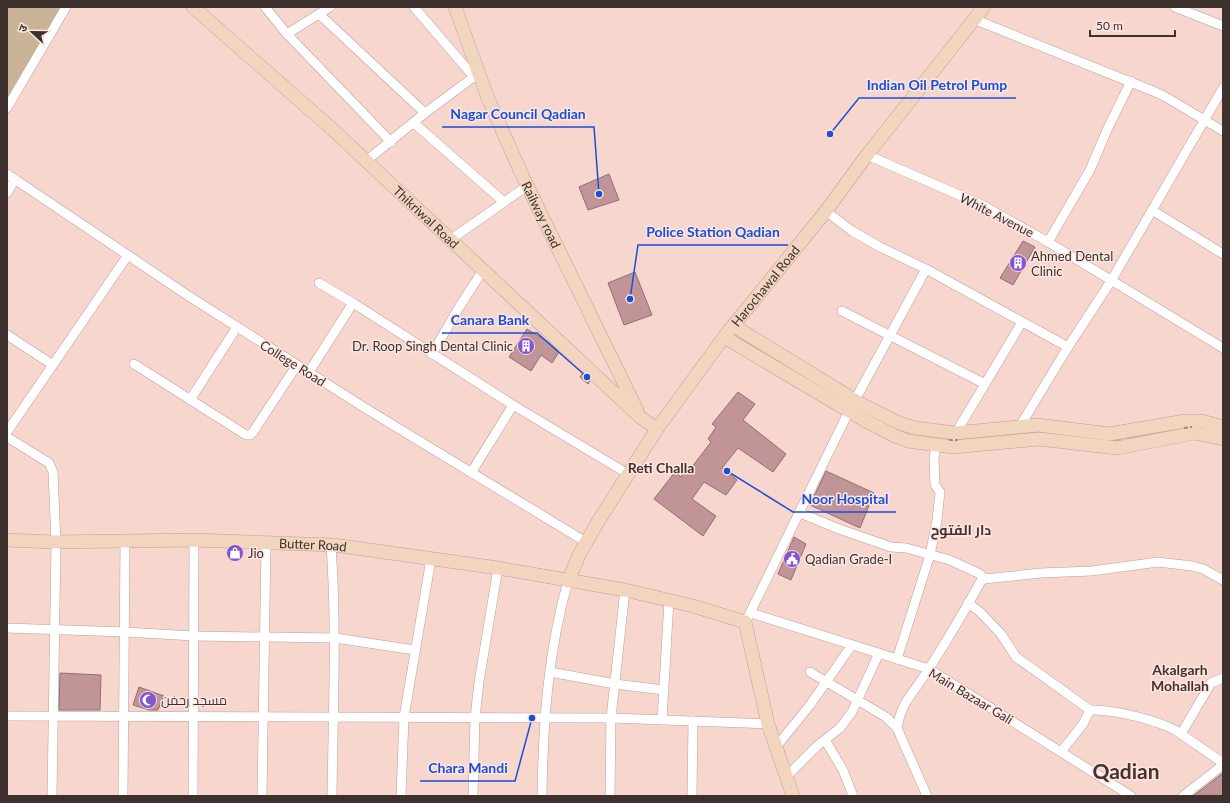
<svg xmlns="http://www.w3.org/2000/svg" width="1230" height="803" font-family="Lato,Cairo,'Noto Sans Devanagari',sans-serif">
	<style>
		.green { fill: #cab397 }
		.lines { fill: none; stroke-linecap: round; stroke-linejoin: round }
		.stream { stroke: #d6abba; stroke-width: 3.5 }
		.building { fill: #c19597; stroke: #8f7072 }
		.street-casing { stroke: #bf9f98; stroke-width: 10 }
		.secondary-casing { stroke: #bf9f98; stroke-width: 14 }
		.street { stroke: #fff; stroke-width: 9 }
		.secondary { stroke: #f2d5bf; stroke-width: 13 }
		.path-bridge { stroke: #a38b85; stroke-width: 2; stroke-dasharray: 4 2; stroke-linecap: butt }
		.labels { text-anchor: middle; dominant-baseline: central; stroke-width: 3; stroke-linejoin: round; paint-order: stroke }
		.street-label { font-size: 13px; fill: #3d302d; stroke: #fbe6e1 }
		.poi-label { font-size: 13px; fill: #3d302d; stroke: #fbe6e1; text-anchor: start }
		.neighbourhood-label { font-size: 14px; font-weight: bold; fill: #49302a; stroke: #fbe6e1 }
		.town-label { font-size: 21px; font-weight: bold; fill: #49302a; stroke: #fbe6e1 }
		.leader { fill: none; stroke: #1d4ed8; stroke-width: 1.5 }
		.callout-dot { fill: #1d4ed8; stroke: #fbe6e1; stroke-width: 1.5 }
		.callout-label { font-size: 14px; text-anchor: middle; font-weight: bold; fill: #1d4ed8; stroke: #fbe6e1; stroke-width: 3; stroke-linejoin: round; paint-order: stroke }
	</style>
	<rect width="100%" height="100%" fill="#f7d6ce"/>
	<!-- green -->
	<polygon class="green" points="7,7 66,7 13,98 7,96"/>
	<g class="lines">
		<!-- stream -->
		<g class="stream">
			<polyline points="1035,432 1058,435"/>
			<polyline points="1128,439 1180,428"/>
			<polyline points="959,440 971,438"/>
			<polyline points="1108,441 1122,441"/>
		</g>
	</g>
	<!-- building -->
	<g class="building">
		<polygon points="609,174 619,200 588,210 579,187"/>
		<polygon points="1023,241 1035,247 1013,285 1000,278"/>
		<polygon points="635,272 652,315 624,325 608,283"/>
		<polygon points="527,329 548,342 559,352 552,363 541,355 531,371 509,357"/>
		<polygon points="582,374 590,381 588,384 580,377"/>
		<polygon points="738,392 755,404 743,420 786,454 773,472 738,448 722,468 737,480 726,495 704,482 692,499 716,516 703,536 654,499 675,472 681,477 685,470 692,467 711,442 708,439 716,427 712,424"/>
		<polygon points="826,471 874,493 860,528 810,505"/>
		<polygon points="794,537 806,544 791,580 778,574"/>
		<polygon points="60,673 101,675 100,710 59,710"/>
		<polygon points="139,687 164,696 158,710 149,710 133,705"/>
		<polygon points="1223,773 1223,796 1193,796"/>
	</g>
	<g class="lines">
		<!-- street casing -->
		<g class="street-casing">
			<g id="street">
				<polyline points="265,7 287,34 391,142"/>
				<polyline points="414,7 474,77"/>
				<polyline points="1175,7 1223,26"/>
				<polyline points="319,14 425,113"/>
				<polyline points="976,20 1153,91 1164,96 1223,131"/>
				<polyline points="287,34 330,7"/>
				<polyline points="7,108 66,7"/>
				<polyline points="414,123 504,202"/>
				<polyline points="867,155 982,205 1048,242 1223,348"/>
				<polyline points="366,161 425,113 479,73"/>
				<polyline points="7,174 187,295 365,408 586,542"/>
				<polyline points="7,193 15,179"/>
				<polyline points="1152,210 1223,254"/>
				<polyline points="826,211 852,231 880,247 926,269 1068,347"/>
				<polyline points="450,240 527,186"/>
				<polyline points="1048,242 1090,170 1107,130 1131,81"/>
				<polyline points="319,283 353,303 513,405 628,474"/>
				<polyline points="842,311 985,384"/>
				<polyline points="7,335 53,365"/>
				<polyline points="432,354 458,309 483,270"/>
				<polyline points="134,364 246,435 250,435 253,432 297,365"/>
				<polyline points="309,372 353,303"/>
				<polyline points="190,400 237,327"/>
				<polyline points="1020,426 1068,347 1111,281 1223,88"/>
				<polyline points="7,432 128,255"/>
				<polyline points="954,436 1022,322"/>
				<polyline points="7,437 49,463 53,472 56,542 52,796"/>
				<polyline points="471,473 513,405"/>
				<polyline points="800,513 839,529 891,547 906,548 950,560 980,574 984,579"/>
				<path d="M331,545C337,629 333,712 332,796"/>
				<polyline points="968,603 980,612 1001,634 1016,657 1090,710"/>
				<polyline points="751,613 929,669 1131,796"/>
				<polyline points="748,617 849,411 926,269"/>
				<polyline points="7,628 125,632 194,636 335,638 415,650"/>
				<polyline points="897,659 930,555 937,520 940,492 935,485 934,458 936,446"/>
				<polyline points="550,672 615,684 664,690"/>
				<polyline points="810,672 886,717 897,728"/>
				<polyline points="1223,678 1211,683 1181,734 1223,763"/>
				<polyline points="7,716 611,718 768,724"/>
				<polyline points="662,720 669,600"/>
				<polyline points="825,740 843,770 853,796"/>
				<polyline points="776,747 810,705 852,645"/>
				<path d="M1061,752L1083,724L1090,710C1113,709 1163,721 1181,734"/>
				<polyline points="787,776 817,746 840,728 852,712 879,653"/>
				<polyline points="123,796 125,541"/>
				<polyline points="193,796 194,540"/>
				<polyline points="262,796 266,543"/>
				<polyline points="401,796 404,717 431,559"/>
				<polyline points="473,796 475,718 479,682 498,568"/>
				<path d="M542,796C543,723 548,651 568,581"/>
				<polyline points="610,796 611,718 625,590"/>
				<polyline points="692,796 693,721"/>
				<path d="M927,796L897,728C901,701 917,689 930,667C948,639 965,610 981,581L984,579L1041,573L1092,571L1158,562L1192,566L1203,569L1223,580"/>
				<polyline points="1183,796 1223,765"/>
			</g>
		</g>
		<!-- secondary casing -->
		<g class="secondary-casing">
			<g id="secondary">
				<path id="s1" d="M193,7L331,128L640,417L657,429"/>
				<path id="s2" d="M455,7L487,96L523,177L637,410"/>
				<polyline points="734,326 861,404 899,423 915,428 955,433 1038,425 1109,434 1185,421 1202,421 1223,427"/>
				<polyline points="724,337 864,420 895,436 908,441 953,447 1039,439 1117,448 1195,433 1223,439"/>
				<path id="s3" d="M7,540L53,542L194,540L334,545L498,568L625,590L693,606L745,622L768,724L793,796"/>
				<path id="s4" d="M568,581L580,553L599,520L657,429L724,337L826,211L867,155L984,7"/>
			</g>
		</g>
		<!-- street -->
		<use href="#street" class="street"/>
		<!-- secondary -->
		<use href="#secondary" class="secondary"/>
		<!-- path-bridge -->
		<g class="path-bridge">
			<polyline points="1184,428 1192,427"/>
			<polyline points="949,440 958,440"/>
		</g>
	</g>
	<!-- icons -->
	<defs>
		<g id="building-disc" transform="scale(0.9)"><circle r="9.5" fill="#8455cd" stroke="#fbe6e1"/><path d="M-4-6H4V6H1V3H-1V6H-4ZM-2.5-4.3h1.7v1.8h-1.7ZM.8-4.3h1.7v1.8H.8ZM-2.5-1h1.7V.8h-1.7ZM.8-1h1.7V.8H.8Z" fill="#fff"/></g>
		<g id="shop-disc" transform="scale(0.9)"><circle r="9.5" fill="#8455cd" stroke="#fbe6e1"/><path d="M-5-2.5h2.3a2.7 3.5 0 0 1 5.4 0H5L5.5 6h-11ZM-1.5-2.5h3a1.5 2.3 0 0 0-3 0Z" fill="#fff"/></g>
		<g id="civic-disc" transform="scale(0.9)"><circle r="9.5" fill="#8455cd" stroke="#fbe6e1"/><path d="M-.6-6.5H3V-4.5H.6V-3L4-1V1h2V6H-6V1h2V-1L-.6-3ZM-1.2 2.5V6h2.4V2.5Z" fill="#fff"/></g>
		<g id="mosque-disc" transform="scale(0.9)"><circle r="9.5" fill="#8455cd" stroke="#fbe6e1"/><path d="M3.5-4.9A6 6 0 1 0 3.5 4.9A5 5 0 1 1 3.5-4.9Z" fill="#fff"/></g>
	</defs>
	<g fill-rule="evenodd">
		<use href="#building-disc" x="1018" y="263"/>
		<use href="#building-disc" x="526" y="346"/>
		<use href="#shop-disc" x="235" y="553"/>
		<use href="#civic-disc" x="792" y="559"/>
		<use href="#mosque-disc" x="148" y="700"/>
	</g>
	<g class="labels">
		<!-- street labels -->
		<g class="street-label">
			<text stroke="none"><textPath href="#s2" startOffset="225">Railway road</textPath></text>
			<text transform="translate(997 215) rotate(27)">White Avenue</text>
			<text stroke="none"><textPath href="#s1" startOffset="314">Thikriwal Road</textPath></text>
			<text stroke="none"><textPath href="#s4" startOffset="356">Harochawal Road</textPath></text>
			<text transform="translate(293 363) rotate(32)">College Road</text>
			<text stroke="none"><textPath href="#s3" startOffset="306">Butter Road</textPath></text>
			<text transform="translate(971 696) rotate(31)">Main Bazaar Gali</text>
		</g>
		<!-- poi labels -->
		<g class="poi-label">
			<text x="1031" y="256">Ahmed Dental<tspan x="1031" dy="15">Clinic</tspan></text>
			<text x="513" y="346" text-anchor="end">Dr. Roop Singh Dental Clinic</text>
			<text x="248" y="553">Jio</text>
			<text x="805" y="559">Qadian Grade-I</text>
			<text x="161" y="700">مسجد رحمٰن</text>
		</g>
		<!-- neighbourhood labels -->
		<g class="neighbourhood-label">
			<text x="661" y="467">Reti Challa</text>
			<text x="961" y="529">دار الفتوح</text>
			<text x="1180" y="669">Akalgarh<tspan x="1180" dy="16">Mohallah</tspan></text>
		</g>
		<!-- town labels -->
		<g class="town-label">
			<text x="1126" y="770">Qadian</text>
		</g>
	</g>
	<!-- callouts -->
	<path class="leader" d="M830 134L859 98H1016M599 194L594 127H442M630 299L638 245H788M587 377L537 333H442M727 471L793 512H896M532 718L515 781H420"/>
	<g class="callout-dot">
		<circle cx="830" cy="134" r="4"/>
		<circle cx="599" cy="194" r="4"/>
		<circle cx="630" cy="299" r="4"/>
		<circle cx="587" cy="377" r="4"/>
		<circle cx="727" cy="471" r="4"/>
		<circle cx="532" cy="718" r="4"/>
	</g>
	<g class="callout-label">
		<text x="937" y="90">Indian Oil Petrol Pump</text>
		<text x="518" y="119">Nagar Council Qadian</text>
		<text x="713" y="237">Police Station Qadian</text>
		<text x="490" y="325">Canara Bank</text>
		<text x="845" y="504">Noor Hospital</text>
		<text x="468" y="773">Chara Mandi</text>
	</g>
	<!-- border -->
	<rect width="1230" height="803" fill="none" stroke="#3d302d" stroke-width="16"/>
	<!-- north arrow -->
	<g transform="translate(32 32) rotate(292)" stroke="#fbe6e1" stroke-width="3" paint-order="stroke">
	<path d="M0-3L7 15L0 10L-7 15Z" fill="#3d302d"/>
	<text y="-6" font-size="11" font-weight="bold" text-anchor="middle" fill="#3d302d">उ</text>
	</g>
	<!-- scale -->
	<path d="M1090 30v6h85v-6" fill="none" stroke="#3d302d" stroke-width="2"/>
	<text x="1096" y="30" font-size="12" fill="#3d302d" stroke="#fbe6e1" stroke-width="3" paint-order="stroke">50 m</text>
</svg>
